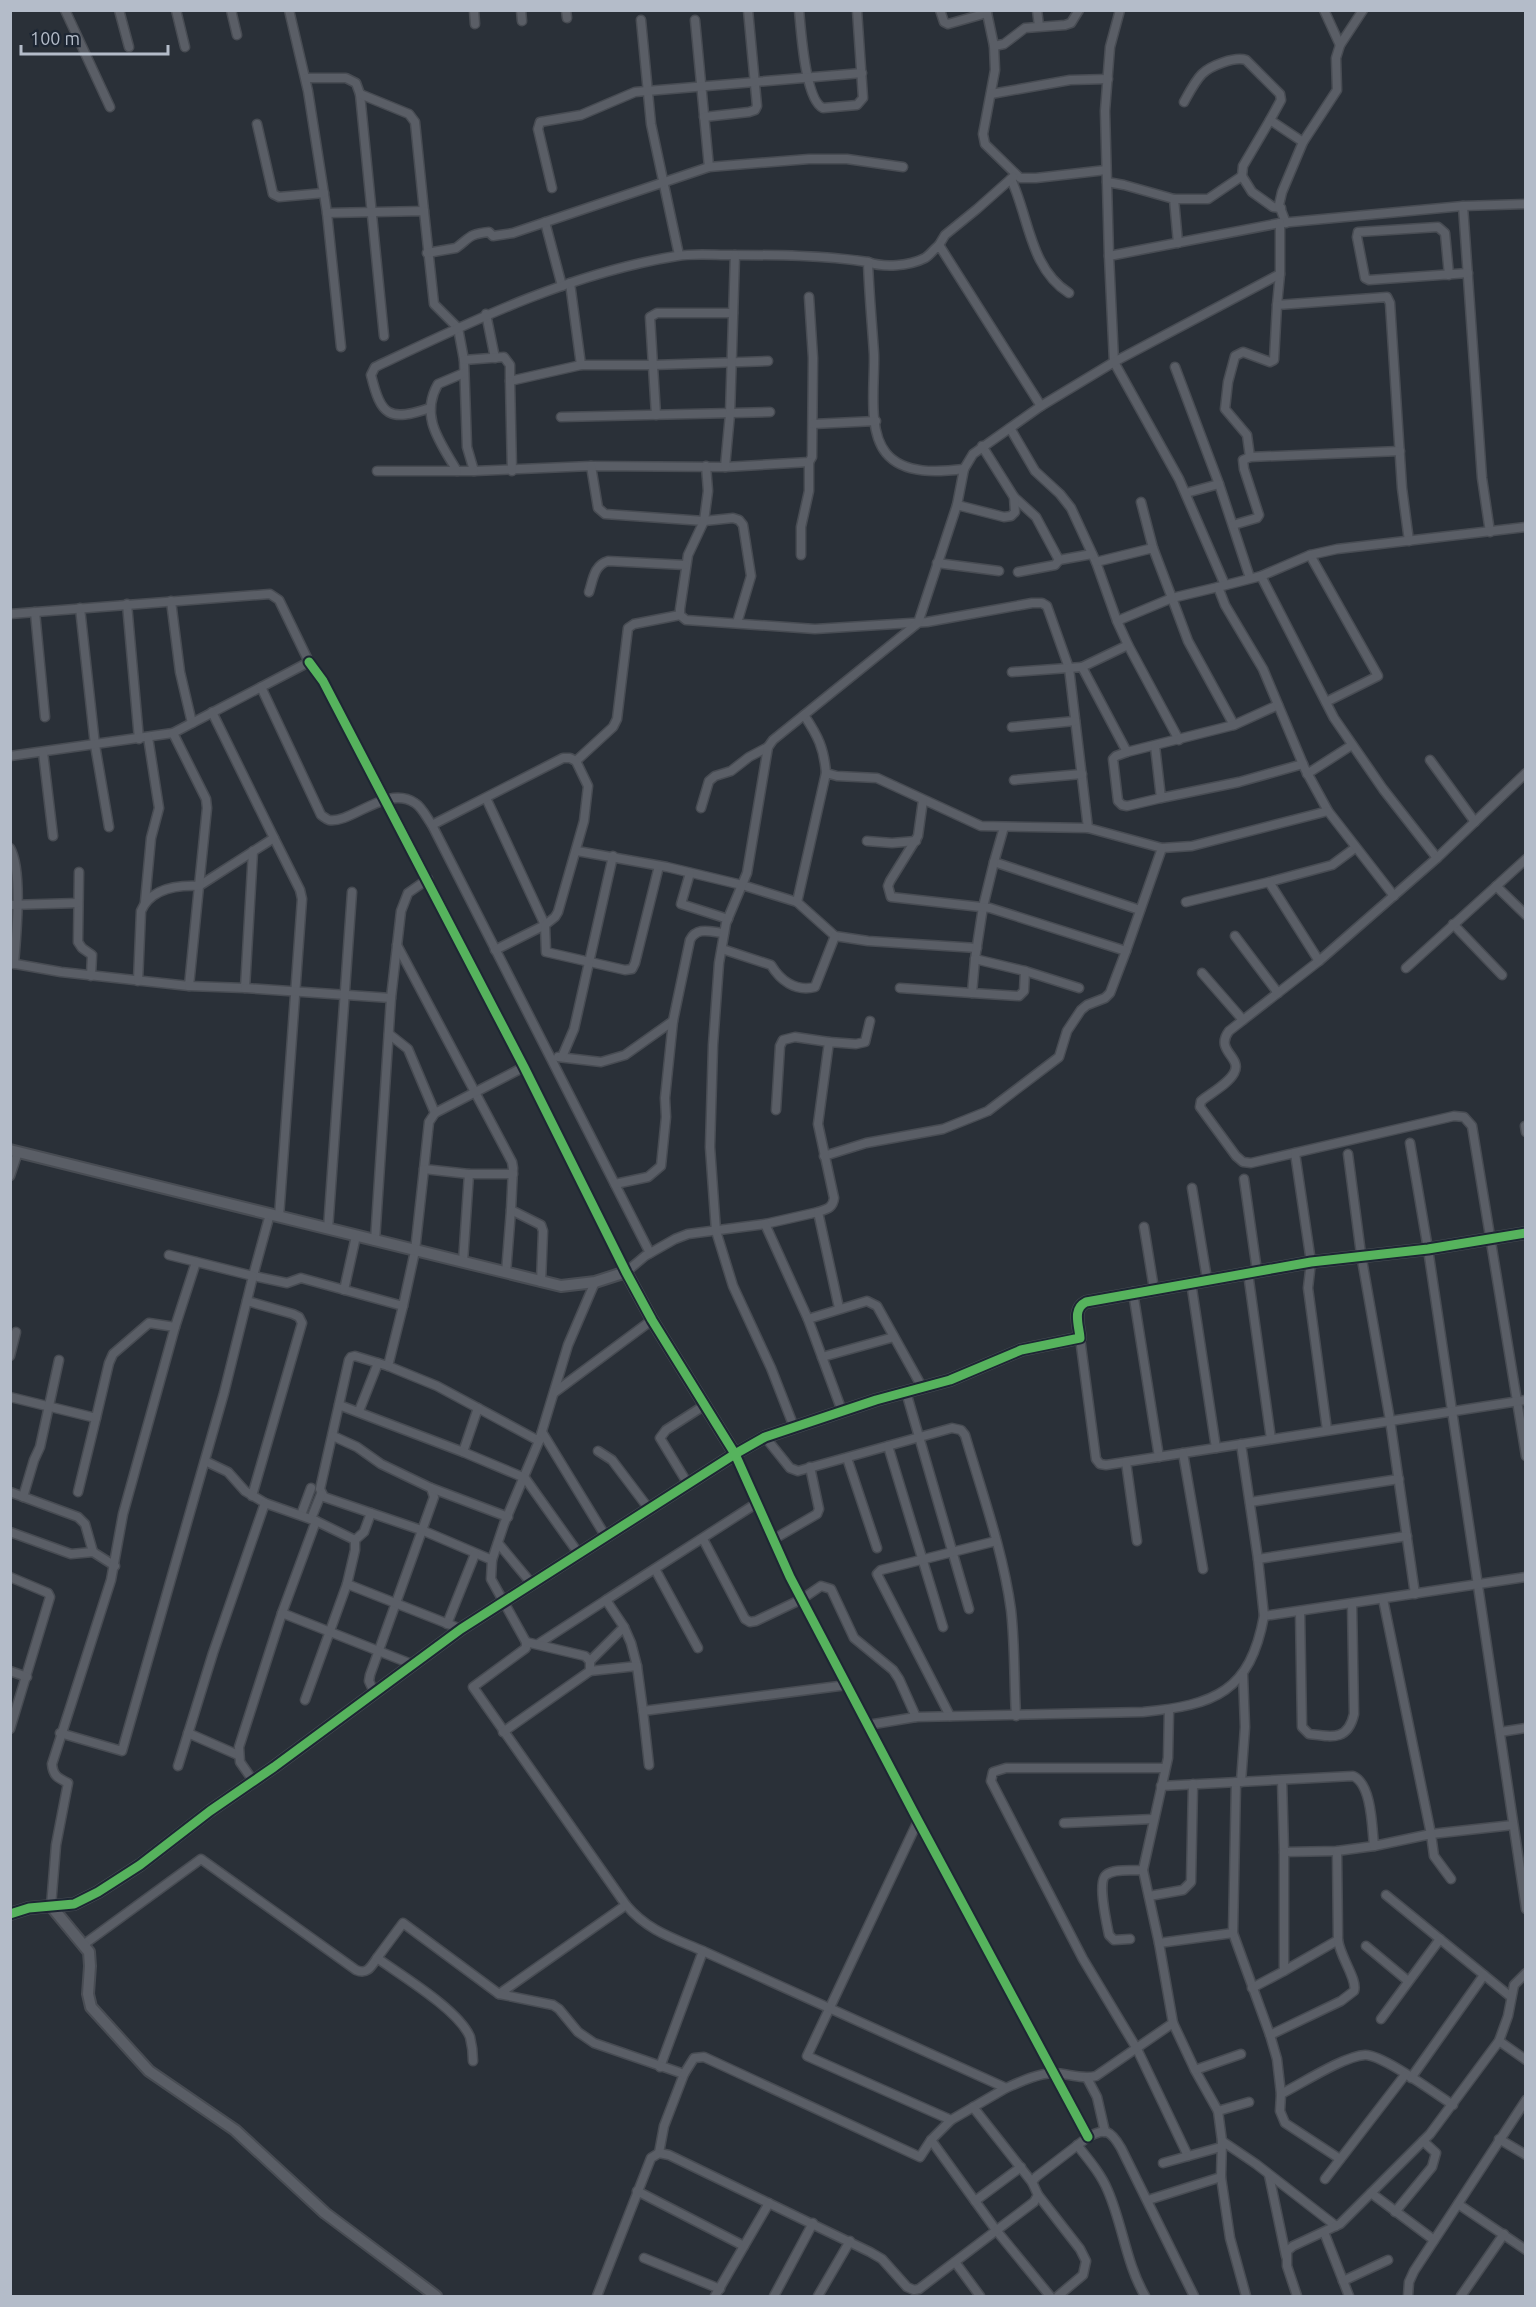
<svg xmlns="http://www.w3.org/2000/svg" width="1536" height="2307" font-family="Ubuntu,sans-serif">
	<style>
		.lines { fill: none; stroke-linecap: round; stroke-linejoin: round }
		.minor-casing { stroke: #484c53; stroke-width: 11 }
		.tertiary-casing { stroke: #484c53; stroke-width: 14 }
		.minor { stroke: #5a5e66; stroke-width: 8 }
		.tertiary { stroke: #5a5e66; stroke-width: 10 }
		.cycleway-casing { stroke: #1d2633; stroke-width: 13 }
		.cycleway { stroke: #56b35d; stroke-width: 9 }
	</style>
	<rect width="100%" height="100%" fill="#2a3038"/>
	<g class="lines">
		<!-- minor casing -->
		<g class="minor-casing">
			<g id="minor">
				<polyline points="65,10 110,107"/>
				<polyline points="119,10 129,47"/>
				<polyline points="176,10 185,47"/>
				<polyline points="231,10 237,35"/>
				<polyline points="289,10 308,91 327,213 341,347"/>
				<polyline points="474,10 475,24"/>
				<polyline points="521,10 522,21"/>
				<polyline points="566,10 567,18"/>
				<path d="M799,10C801,30 805,100 823,108L857,105L863,98L857,10"/>
				<polyline points="940,10 944,22 948,24 987,13 986,10"/>
				<polyline points="1037,10 1039,26"/>
				<polyline points="1324,10 1340,45"/>
				<polyline points="987,13 994,46 995,70 983,134 985,144 1020,178 1036,178 1106,170"/>
				<polyline points="641,20 651,124 679,255"/>
				<polyline points="695,20 709,167"/>
				<polyline points="994,46 1004,44 1025,28 1065,25 1071,23 1079,10"/>
				<polyline points="306,78 346,78 356,83 360,94 384,336"/>
				<polyline points="360,94 409,114 415,122 424,211"/>
				<polyline points="991,94 1070,80 1108,79"/>
				<path d="M1184,102C1189,93 1195,81 1202,74C1210,66 1235,56 1246,60L1280,94L1281,100L1270,120L1303,142"/>
				<polyline points="704,117 749,112 755,110 757,106 748,10"/>
				<polyline points="1270,120 1243,166 1242,176 1252,192 1273,207 1281,208"/>
				<polyline points="257,124 273,194 279,197 324,193"/>
				<path d="M1011,179C1029,217 1030,269 1069,293"/>
				<polyline points="1107,182 1124,185 1174,199 1178,243"/>
				<polyline points="552,188 538,129 540,122 581,115 635,92 862,73"/>
				<polyline points="1174,199 1208,199 1242,176"/>
				<polyline points="1463,206 1482,478 1490,532"/>
				<polyline points="327,213 424,211 434,304 458,328 464,360 467,447 474,471 591,466 725,467 809,462 812,457 813,358 809,297"/>
				<polyline points="545,222 562,286"/>
				<polyline points="1286,223 1279,205 1282,192 1303,142 1337,90 1336,58 1340,45 1363,10"/>
				<polyline points="939,245 945,235 977,209 1013,177"/>
				<path d="M427,253L456,248C470,238 468,234 489,232L493,236L513,233L709,167L809,159H847L903,167"/>
				<polyline points="1109,256 1105,111 1110,47 1120,10"/>
				<path d="M868,262C884,268 909,266 925,258C930,255 934,249 939,245L1041,406"/>
				<polyline points="1280,274 1277,305 1387,297 1390,303 1402,488 1409,541"/>
				<polyline points="1449,275 1445,233 1438,227 1358,232 1357,237 1365,278 1369,280 1468,273"/>
				<polyline points="570,283 581,365"/>
				<polyline points="486,314 495,358"/>
				<polyline points="464,360 504,357 510,365 510,381 581,365 653,365 768,361"/>
				<polyline points="1175,367 1219,484 1250,578"/>
				<path d="M464,373L438,384C419,417 441,443 457,471H474"/>
				<polyline points="510,381 512,471"/>
				<path d="M430,408C389,422 381,416 371,375L375,367C472,321 570,273 677,256C694,253 714,255 731,255C777,255 822,255 868,262C869,293 872,323 874,354C875,382 867,430 886,453C904,475 939,472 964,469"/>
				<polyline points="656,415 650,317 657,313 733,313"/>
				<polyline points="561,417 770,412"/>
				<polyline points="813,424 876,421"/>
				<polyline points="1010,428 1035,471 1060,494 1071,508 1096,562 1117,621"/>
				<polyline points="1250,457 1247,435 1225,409 1228,382 1235,356 1243,352 1270,362 1274,360 1277,305"/>
				<polyline points="591,466 598,508 605,514 704,521 733,518 739,520 743,525 751,576 737,623"/>
				<polyline points="706,466 708,491 704,521 688,555 680,609 680,615 686,620 815,629 927,622 1032,603 1042,603 1047,606 1069,668 1088,828"/>
				<polyline points="725,467 730,414 735,255"/>
				<polyline points="377,471 457,471"/>
				<polyline points="1186,493 1219,484"/>
				<polyline points="1014,497 1036,517 1059,560 1092,554"/>
				<polyline points="1141,502 1153,548"/>
				<polyline points="957,505 1004,517 1011,516 1015,512 1014,497 982,446"/>
				<polyline points="1233,525 1257,518 1259,515 1244,469 1243,460 1250,457 1400,451"/>
				<polyline points="801,555 801,527 809,491 809,462"/>
				<polyline points="1310,555 1378,676 1326,702"/>
				<polyline points="937,563 999,571"/>
				<polyline points="1018,572 1055,565 1059,560"/>
				<polyline points="1261,576 1334,718 1383,789 1437,858"/>
				<polyline points="1225,585 1179,479 1114,362 1109,256 1280,223 1463,206 1526,204"/>
				<polyline points="1218,587 1172,598 1188,641 1234,725"/>
				<path d="M589,592C593,580 594,565 608,561L685,565"/>
				<polyline points="171,601 180,672 192,723"/>
				<polyline points="127,604 139,739"/>
				<polyline points="80,608 95,745 109,827"/>
				<polyline points="35,612 45,717"/>
				<polyline points="10,614 270,594 279,600 309,662 173,733 10,756"/>
				<polyline points="1128,645 1179,740"/>
				<path d="M309,662L323,681C427,877 528,1073 626,1272L645,1256L675,1239L688,1234L765,1224L818,1212"/>
				<polyline points="1082,667 1128,645 1117,621 1172,598 1153,548 1096,562"/>
				<polyline points="1012,672 1082,667 1127,752 1234,725 1278,705"/>
				<path d="M261,687L321,815C324,817 326,819 329,820C351,824 387,784 415,803C422,807 427,818 432,825L650,1253"/>
				<path d="M804,715C818,736 824,748 826,773"/>
				<polyline points="1012,727 1075,721"/>
				<polyline points="1155,746 1161,798 1239,782 1303,764"/>
				<polyline points="43,752 53,836"/>
				<polyline points="1127,752 1116,756 1113,759 1118,801 1122,805 1127,806 1161,798"/>
				<polyline points="1430,760 1475,822"/>
				<polyline points="576,761 613,727 617,719 628,628 634,624 680,615"/>
				<path d="M1526,773L1437,858L1319,961L1229,1031C1214,1051 1243,1057 1234,1073C1228,1084 1211,1093 1201,1101L1200,1107L1236,1156L1243,1162L1251,1163L1454,1116L1464,1117L1472,1126L1526,1456"/>
				<polyline points="1307,774 1352,745"/>
				<polyline points="1014,780 1082,774"/>
				<polyline points="486,798 545,925 495,950"/>
				<polyline points="701,808 709,781 715,776 731,771 749,757 768,747"/>
				<polyline points="432,825 563,758 570,758 576,761 588,786 584,821 558,912 555,917 545,925 546,952 625,970 632,969 635,963 659,866"/>
				<polyline points="1004,827 994,862 1140,910"/>
				<polyline points="274,838 300,890 302,899 279,1217"/>
				<polyline points="867,841 892,843 916,841"/>
				<path d="M10,848C23,871 16,937 14,964"/>
				<polyline points="577,851 667,867 742,885 797,902 835,936 868,941 977,948"/>
				<polyline points="994,862 983,907 975,959 1025,971 1079,988"/>
				<polyline points="79,872 78,942 82,948 92,955 91,976"/>
				<polyline points="690,873 681,904 728,919"/>
				<polyline points="1269,882 1332,865 1355,848"/>
				<polyline points="1496,886 1526,915"/>
				<polyline points="1394,896 1328,811 1305,769 1263,669 1225,605 1218,587 1261,576 1310,555 1337,549 1526,527"/>
				<polyline points="145,902 151,838 159,808 148,737"/>
				<polyline points="797,902 826,773 837,776 877,778 981,826 1088,828 1162,848 1192,846 1328,811"/>
				<polyline points="1186,902 1269,882 1319,961"/>
				<polyline points="10,905 78,903"/>
				<polyline points="1453,924 1502,975"/>
				<polyline points="1235,936 1278,993"/>
				<polyline points="397,945 512,1162 513,1168 511,1210 541,1225 543,1231 541,1282"/>
				<path d="M722,949L771,965C780,980 795,992 815,987L835,936"/>
				<polyline points="1126,951 1162,848"/>
				<polyline points="975,959 972,993 1019,996 1024,991 1025,971"/>
				<polyline points="10,963 61,972 189,986 199,886 274,838 212,712"/>
				<polyline points="1406,968 1526,859"/>
				<polyline points="1202,973 1243,1020"/>
				<path d="M138,981L141,911C151,888 177,885 199,886L207,808L206,799L173,733"/>
				<polyline points="189,986 245,988 253,851"/>
				<polyline points="245,988 391,998 401,911 408,893 428,879"/>
				<polyline points="900,988 972,993"/>
				<polyline points="389,1034 408,1049 435,1113"/>
				<polyline points="558,1057 601,1062 625,1055 673,1021"/>
				<polyline points="562,1057 574,1029 613,856"/>
				<polyline points="776,1110 780,1046 783,1040 795,1037 829,1042"/>
				<polyline points="1525,1126 1526,1132"/>
				<polyline points="1410,1143 1428,1249 1526,1909"/>
				<polyline points="1295,1153 1311,1262 1308,1288 1327,1430"/>
				<polyline points="1348,1154 1361,1254 1390,1420 1415,1594"/>
				<polyline points="824,1156 866,1143 943,1129 988,1111 1059,1057 1067,1031 1081,1010 1087,1005 1105,998 1110,993 1126,951 990,908 891,897 888,886 890,881 918,836 923,800"/>
				<polyline points="469,1174 424,1169 429,1122 435,1113 524,1067"/>
				<polyline points="10,1176 18,1152"/>
				<polyline points="1244,1179 1257,1271"/>
				<path d="M615,1184L648,1177L661,1166L666,1117L665,1098L673,1021L690,940C697,926 711,932 724,933"/>
				<polyline points="1192,1188 1207,1279"/>
				<polyline points="270,1214 253,1276 287,1283 301,1278 403,1306 415,1251 424,1169"/>
				<polyline points="765,1224 808,1319"/>
				<polyline points="1144,1227 1154,1289"/>
				<polyline points="328,1229 352,892"/>
				<polyline points="375,1241 391,998"/>
				<polyline points="463,1262 469,1174 513,1174"/>
				<polyline points="506,1273 511,1210"/>
				<polyline points="1248,1273 1271,1439"/>
				<polyline points="1191,1282 1216,1448"/>
				<polyline points="344,1290 356,1236"/>
				<polyline points="1133,1292 1159,1457"/>
				<polyline points="247,1301 293,1314 299,1317 302,1323 252,1496"/>
				<polyline points="403,1306 388,1366 437,1386 539,1441 568,1345 595,1282"/>
				<path d="M839,1308L818,1212C827,1209 833,1208 834,1198L818,1124L829,1042L856,1044L865,1042L870,1021"/>
				<polyline points="175,1327 196,1262"/>
				<polyline points="1080,1338 1096,1459 1100,1464 1106,1465 1526,1400"/>
				<polyline points="10,1356 16,1332"/>
				<polyline points="822,1357 894,1337"/>
				<polyline points="388,1366 355,1356 351,1357 349,1360 320,1489 324,1497 424,1531 492,1560 504,1524 539,1441"/>
				<polyline points="555,1392 652,1320"/>
				<polyline points="906,1392 969,1609"/>
				<polyline points="10,1397 96,1418 78,1492"/>
				<polyline points="339,1405 463,1452 478,1408"/>
				<polyline points="359,1411 378,1363"/>
				<polyline points="842,1411 808,1319 867,1301 877,1306 922,1387"/>
				<polyline points="794,1427 771,1368 733,1286 716,1231 710,1147 713,1045 719,963 726,923 747,873 768,747 773,740 918,623 957,505 964,469 973,454 1041,406 1114,362 1280,274 1280,223"/>
				<polyline points="542,1432 606,1537"/>
				<polyline points="333,1436 357,1447 381,1464 431,1488 434,1497 370,1675 369,1681 375,1694"/>
				<path d="M765,1437L790,1468L798,1471L952,1428L961,1430L965,1435C982,1493 1003,1551 1011,1610C1015,1645 1014,1681 1016,1716"/>
				<polyline points="1241,1444 1258,1559 1264,1616 1526,1577"/>
				<polyline points="888,1446 943,1627"/>
				<polyline points="598,1451 612,1460 649,1509"/>
				<polyline points="463,1452 525,1478 579,1554"/>
				<polyline points="1183,1453 1203,1569"/>
				<polyline points="735,1454 790,1577 915,1815 1088,2137"/>
				<polyline points="847,1458 877,1548"/>
				<polyline points="205,1461 228,1472 245,1491 265,1503"/>
				<polyline points="1126,1462 1137,1541"/>
				<polyline points="688,1484 660,1438 666,1430 705,1405"/>
				<polyline points="431,1488 508,1517"/>
				<polyline points="10,1492 78,1517 85,1524 93,1552"/>
				<polyline points="23,1497 34,1460 40,1447 59,1360"/>
				<polyline points="1250,1502 1399,1479"/>
				<polyline points="301,1515 311,1488"/>
				<polyline points="311,1519 321,1494"/>
				<polyline points="10,1532 71,1554 93,1552 115,1566"/>
				<polyline points="703,1539 745,1619 750,1622 756,1621 802,1599 821,1586 831,1589 854,1638 893,1670 899,1679 916,1717"/>
				<polyline points="774,1539 817,1514 819,1509 810,1467"/>
				<polyline points="355,1540 364,1532 371,1513"/>
				<polyline points="498,1543 532,1584"/>
				<polyline points="1258,1559 1407,1536"/>
				<polyline points="492,1560 491,1579 526,1642 526,1648 473,1687 626,1905 499,1994"/>
				<polyline points="655,1569 698,1648"/>
				<polyline points="10,1577 48,1593 50,1597 10,1729"/>
				<polyline points="1383,1599 1431,1834 1513,1825"/>
				<polyline points="606,1600 757,1503"/>
				<path d="M1300,1611L1302,1727L1309,1734C1332,1737 1348,1741 1354,1714L1352,1604"/>
				<polyline points="282,1613 316,1521"/>
				<polyline points="447,1624 475,1554"/>
				<polyline points="624,1627 631,1643 637,1666"/>
				<polyline points="538,1644 606,1600 624,1627 590,1661"/>
				<polyline points="10,1671 27,1677"/>
				<polyline points="590,1671 637,1666 643,1711 847,1685"/>
				<polyline points="305,1700 347,1584"/>
				<polyline points="643,1711 649,1765"/>
				<polyline points="950,1716 877,1574 881,1570 996,1541"/>
				<path d="M868,1725L916,1717L1143,1712C1215,1705 1250,1692 1264,1616"/>
				<polyline points="503,1732 590,1671 590,1661 585,1656 526,1642"/>
				<polyline points="1500,1732 1526,1728"/>
				<polyline points="60,1733 122,1751 224,1393 253,1276 169,1255"/>
				<polyline points="188,1733 238,1755"/>
				<polyline points="178,1766 213,1653 265,1503 316,1521 355,1540 355,1550 347,1584 461,1629"/>
				<polyline points="1165,1768 1006,1768 993,1772 991,1781 1083,1959 1137,2049 1188,2156"/>
				<polyline points="1282,1780 1284,1852 1337,1851 1374,1846"/>
				<polyline points="254,1782 240,1762 239,1747 282,1613 414,1665"/>
				<polyline points="1236,1782 1233,1933 1270,2035 1277,2059 1281,2094"/>
				<polyline points="1241,1782 1245,1727 1243,1675"/>
				<path d="M1161,1786L1353,1776C1372,1784 1372,1828 1374,1846L1431,1834L1434,1856L1451,1879"/>
				<polyline points="918,1821 807,2056 951,2120 1006,2088"/>
				<polyline points="1064,1823 1153,1819"/>
				<polyline points="1386,1895 1511,1997"/>
				<polyline points="1149,1896 1183,1890 1191,1882 1193,1784"/>
				<path d="M626,1905C648,1931 673,1938 703,1951L660,2067"/>
				<path d="M51,1906L56,1845L68,1783C58,1778 53,1776 52,1764L111,1580L123,1514L175,1327L149,1323L113,1354L109,1363L96,1418"/>
				<path d="M1130,1939L1114,1940L1109,1935C1107,1925 1097,1881 1106,1875C1114,1868 1133,1871 1143,1870"/>
				<polyline points="1159,1943 1233,1933"/>
				<path d="M83,1945L201,1859L356,1970C367,1975 371,1967 377,1958C402,1976 459,2010 470,2037C472,2045 473,2053 473,2061"/>
				<polyline points="1366,1946 1408,1981"/>
				<path d="M703,1951L1006,2088C1020,2082 1036,2074 1053,2073C1068,2073 1080,2080 1096,2076L1173,2023L1159,1943L1143,1870L1168,1758L1169,1710"/>
				<polyline points="377,1958 403,1923 499,1994 553,2005 559,2009 578,2032 594,2043 684,2074 664,2126 659,2153"/>
				<polyline points="1284,1971 1338,1940 1337,1851"/>
				<polyline points="1252,1988 1284,1971 1284,1852"/>
				<polyline points="1381,2019 1440,1939"/>
				<polyline points="1173,2023 1195,2070 1218,2111 1249,2102"/>
				<path d="M1270,2035L1341,2001L1354,1991C1358,1980 1340,1957 1338,1940"/>
				<polyline points="1499,2041 1526,2060"/>
				<polyline points="1195,2070 1241,2054"/>
				<polyline points="684,2074 694,2058 704,2057 920,2157 931,2140 951,2120"/>
				<polyline points="1087,2078 1097,2097 1105,2132"/>
				<polyline points="1411,2078 1484,1975"/>
				<polyline points="973,2107 1032,2182"/>
				<polyline points="1218,2111 1222,2141"/>
				<polyline points="1499,2139 1526,2155"/>
				<polyline points="931,2140 996,2230 1050,2296"/>
				<path d="M1077,2145C1089,2160 1101,2174 1108,2191C1123,2226 1126,2263 1145,2296"/>
				<path d="M1340,2159L1285,2123L1280,2111L1281,2094C1301,2084 1344,2056 1365,2055C1382,2054 1436,2094 1453,2105"/>
				<polyline points="1163,2163 1221,2147"/>
				<polyline points="1269,2175 1286,2256"/>
				<polyline points="1221,2177 1230,2238 1246,2296"/>
				<polyline points="1325,2179 1405,2075"/>
				<polyline points="637,2191 744,2246"/>
				<polyline points="1371,2193 1434,2240"/>
				<polyline points="1038,2195 1080,2249 1086,2261 1083,2275 1058,2296"/>
				<polyline points="1148,2200 1221,2177 1222,2141 1256,2164 1336,2226"/>
				<polyline points="975,2201 1021,2167"/>
				<polyline points="1458,2204 1526,2250"/>
				<polyline points="1395,2212 1432,2167 1436,2153 1423,2141"/>
				<polyline points="1324,2232 1349,2296"/>
				<polyline points="644,2258 720,2289"/>
				<polyline points="955,2262 980,2296"/>
				<polyline points="1343,2281 1388,2260"/>
				<path d="M597,2296L651,2158L659,2153L669,2155L870,2252L882,2259L907,2287L914,2290L919,2289L1034,2202L1038,2195L1032,2182L1036,2177L1088,2137C1106,2127 1111,2131 1121,2148L1194,2296"/>
				<polyline points="715,2296 769,2203"/>
				<polyline points="774,2296 813,2223"/>
				<polyline points="818,2296 850,2241"/>
				<polyline points="1297,2296 1287,2266 1287,2251 1293,2246 1340,2224 1430,2134 1499,2041 1508,2016 1514,1985 1526,1973"/>
				<polyline points="1408,2296 1409,2282 1414,2271 1526,2100"/>
				<polyline points="1461,2296 1504,2234"/>
			</g>
		</g>
		<!-- tertiary casing -->
		<g class="tertiary-casing">
			<g id="tertiary">
				<polyline points="10,1150 561,1286 595,1282 626,1272 652,1320 735,1454 461,1629 274,1767 210,1811 140,1865 98,1892 74,1904 29,1908 10,1914"/>
				<path d="M735,1454L765,1437L876,1400L950,1380L1021,1350L1080,1338C1079,1325 1072,1309 1086,1302L1311,1262L1428,1249L1526,1233"/>
				<polyline points="51,1906 89,1952 90,1966 88,1994 91,2007 149,2071 235,2130 325,2213 436,2296"/>
			</g>
		</g>
		<!-- minor -->
		<use href="#minor" class="minor"/>
		<!-- tertiary -->
		<use href="#tertiary" class="tertiary"/>
		<!-- cycleway casing -->
		<g class="cycleway-casing">
			<g id="cycleway">
				<polyline points="10,1914 29,1908 74,1904 98,1892 140,1865 210,1811 274,1767 461,1629 735,1454 652,1320 626,1272 524,1067 323,681 309,662"/>
				<path d="M1088,2137L915,1815L790,1577L735,1454L765,1437L876,1400L950,1380L1021,1350L1080,1338C1079,1325 1072,1309 1086,1302L1311,1262L1428,1249L1526,1233"/>
			</g>
		</g>
		<!-- cycleway -->
		<use href="#cycleway" class="cycleway"/>
	</g>
	<!-- border -->
	<rect width="1536" height="2307" fill="none" stroke="#b4bcc9" stroke-width="24"/>
	<!-- scale -->
	<path d="M21 45v9h147v-9" fill="none" stroke="#b4bcc9" stroke-width="3"/>
	<text x="30" y="45" font-size="18" fill="#b4bcc9" stroke="#1d2633" stroke-width="4.5" paint-order="stroke">100 m</text>
</svg>
